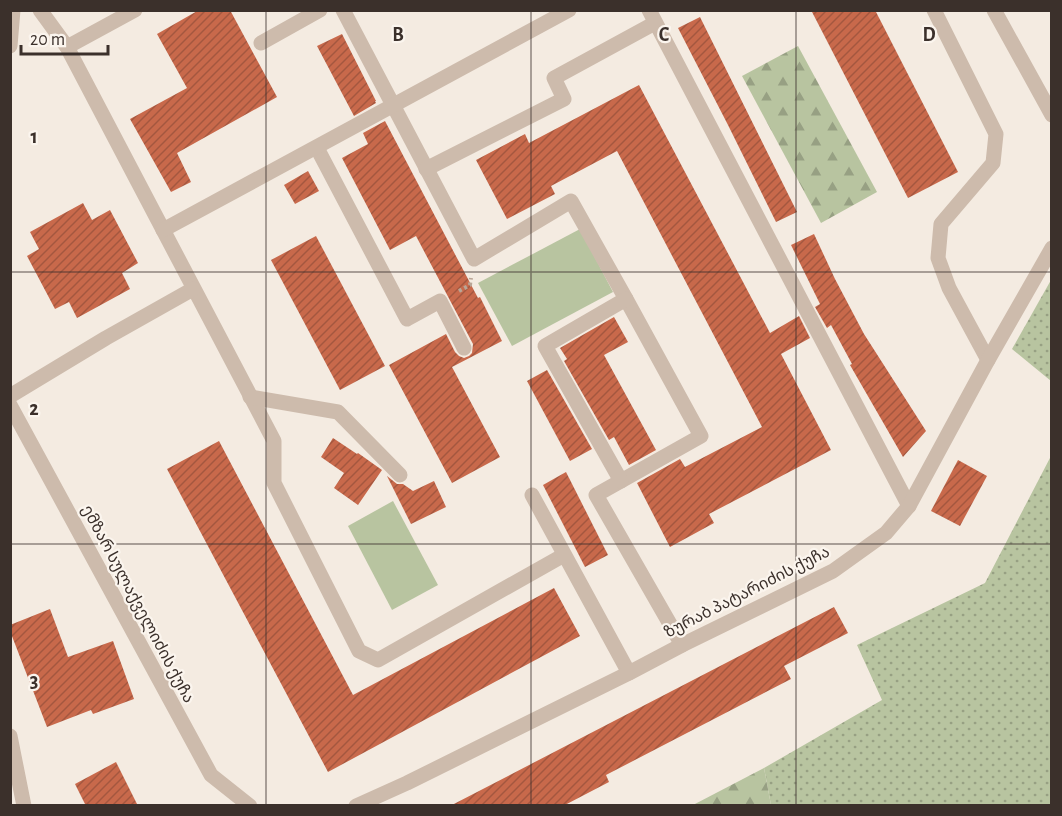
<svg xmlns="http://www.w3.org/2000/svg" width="1062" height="816" font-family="'Alegreya Sans','Noto Sans Georgian',sans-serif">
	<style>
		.grass { fill: url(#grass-dots) }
		.forest { fill: url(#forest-firs) }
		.garden { fill: #b8c4a0 }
		.building { fill: url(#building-hatch) }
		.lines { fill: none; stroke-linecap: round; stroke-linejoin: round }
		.path { stroke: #b9a596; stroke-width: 4; stroke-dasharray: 3 3; stroke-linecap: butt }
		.lane { stroke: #cdbbac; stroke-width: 15 }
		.street { stroke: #cdbbac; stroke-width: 15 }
		.grid { fill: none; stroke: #3b302b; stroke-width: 1.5; stroke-opacity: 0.55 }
		.labels { text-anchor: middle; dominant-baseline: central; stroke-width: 4.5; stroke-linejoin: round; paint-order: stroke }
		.street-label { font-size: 16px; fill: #3b302b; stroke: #fbf5ee }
		.grid-label { font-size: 20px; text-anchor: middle; font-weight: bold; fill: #3b302b; stroke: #fbf5ee; stroke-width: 4.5; stroke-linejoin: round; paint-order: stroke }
	</style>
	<defs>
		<pattern id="grass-dots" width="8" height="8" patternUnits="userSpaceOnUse" patternTransform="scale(1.5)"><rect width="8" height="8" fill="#b8c4a0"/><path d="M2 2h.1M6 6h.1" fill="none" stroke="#97a083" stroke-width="1.8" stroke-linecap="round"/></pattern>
		<pattern id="forest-firs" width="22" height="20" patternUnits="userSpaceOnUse" patternTransform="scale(1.5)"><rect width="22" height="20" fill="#b8c4a0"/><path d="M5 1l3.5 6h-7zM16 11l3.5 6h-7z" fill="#97a083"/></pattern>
		<pattern id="building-hatch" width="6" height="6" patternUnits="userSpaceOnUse" patternTransform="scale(1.5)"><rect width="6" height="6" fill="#c8694b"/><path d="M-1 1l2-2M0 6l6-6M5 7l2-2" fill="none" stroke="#a4573f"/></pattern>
	</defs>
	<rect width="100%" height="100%" fill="#f4ebe1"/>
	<!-- grass -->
	<g class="grass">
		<polygon points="1051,280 1051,381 1012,349"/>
		<polygon points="1051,456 1051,805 771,805 764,768 882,700 857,645 985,583"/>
	</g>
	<!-- forest -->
	<g class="forest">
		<polygon points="798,46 877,192 821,223 742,76"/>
		<polygon points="764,768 771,805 693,805"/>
	</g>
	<!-- garden -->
	<g class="garden">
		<polygon points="580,229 613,292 512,346 478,283"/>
		<polygon points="393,501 438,585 392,610 348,526"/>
	</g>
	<!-- building -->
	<g class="building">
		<polygon points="199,10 230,10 277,97 177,153 191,182 171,192 130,119 187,88 157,34"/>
		<polygon points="811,10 875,10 958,172 908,198"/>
		<polygon points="700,17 797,212 776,222 728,125 678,28"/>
		<polygon points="342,34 376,101 375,101 376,103 354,116 317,46"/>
		<polygon points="639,85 770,333 799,316 810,338 781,354 831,450 709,514 714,523 670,547 637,483 680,459 685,467 762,427 617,151 551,186 555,194 507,219 476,160 525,134 529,143"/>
		<polygon points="385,121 478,298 480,297 502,341 452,367 500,457 452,483 389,365 446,334 455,352 459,356 464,358 469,356 472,353 473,344 416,236 390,250 342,158 368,144 363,133"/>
		<polygon points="308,171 319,191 295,204 284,185"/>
		<polygon points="83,203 92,220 110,210 138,263 122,273 130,289 77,318 69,302 55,309 27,256 39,249 30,232"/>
		<polygon points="814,234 835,279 864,334 926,431 903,457 850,365 852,364 831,325 827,328 815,307 820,304 791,245"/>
		<polygon points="316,236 385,366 340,390 271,260"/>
		<polygon points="614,317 628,342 604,355 656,450 629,465 614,437 609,440 564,361 567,359 560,348"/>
		<polygon points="547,370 592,449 570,461 527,381"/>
		<polygon points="333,438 357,454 358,453 382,470 358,505 334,488 344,473 321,457"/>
		<polygon points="219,441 353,695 554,588 580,636 328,772 167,469"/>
		<polygon points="958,460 987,476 960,526 931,511"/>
		<polygon points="566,472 608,555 585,567 543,485"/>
		<polygon points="387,476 397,484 403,484 413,491 434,481 446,507 411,524"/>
		<polygon points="834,607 848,633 784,666 791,679 606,775 609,782 563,806 450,806"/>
		<polygon points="50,609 68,657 113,641 134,699 93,714 91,710 47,727 10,631 10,625"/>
		<polygon points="116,762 138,806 86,806 75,784"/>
	</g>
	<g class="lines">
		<!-- path -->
		<polyline class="path" points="459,291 470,285 471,278"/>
		<!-- lane -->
		<g class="lane">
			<polyline points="40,10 67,47 274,441 274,483 359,651 378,660 564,555"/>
			<polyline points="343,10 474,259 571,201 626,299 701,436 596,495 682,645"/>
			<polyline points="649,10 909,506"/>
			<polyline points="934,10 996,134 993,163 941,224 938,258 949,288 988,360"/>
			<polyline points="994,10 1052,115"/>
			<polyline points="261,43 320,10"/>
			<polyline points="67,47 135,10"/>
			<polyline points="317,148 407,319 440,301 464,348"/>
			<polyline points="426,169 564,99 554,78 655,23"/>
			<polyline points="163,230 569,10"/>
			<polyline points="10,396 106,338 193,289"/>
			<polyline points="250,397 338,412 400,475"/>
			<polyline points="621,481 545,346 626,299"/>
			<polyline points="532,495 629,673"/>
			<polyline points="10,736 24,806"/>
		</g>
		<!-- street -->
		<g class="street">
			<polyline points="10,46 13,10"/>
			<polyline points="10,405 211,775 250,806"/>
			<polyline points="356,806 407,783 629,673 682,645 833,571 886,533 909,506 988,360 1052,248"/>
		</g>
	</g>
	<!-- grid -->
	<path class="grid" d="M266,10V806M531,10V806M796,10V806M10,272H1052M10,544H1052"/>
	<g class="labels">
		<!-- street labels -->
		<g class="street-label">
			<text transform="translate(747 592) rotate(-27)">ზურაბ პატარიძის ქუჩა</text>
			<text transform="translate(138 604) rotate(62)">ემზარ სულაქველიძის ქუჩა</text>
		</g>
	</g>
	<g class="grid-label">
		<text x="398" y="41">B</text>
		<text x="664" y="41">C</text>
		<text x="929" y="41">D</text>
		<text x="34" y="143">1</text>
		<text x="34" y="415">2</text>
		<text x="34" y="687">3</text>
	</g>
	<!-- border -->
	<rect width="1062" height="816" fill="none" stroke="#3b302b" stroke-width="24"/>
	<!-- scale -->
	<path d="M21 45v9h87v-9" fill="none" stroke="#3b302b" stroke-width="3"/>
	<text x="30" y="45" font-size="18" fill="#3b302b" stroke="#fbf5ee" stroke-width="4.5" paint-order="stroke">20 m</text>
</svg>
